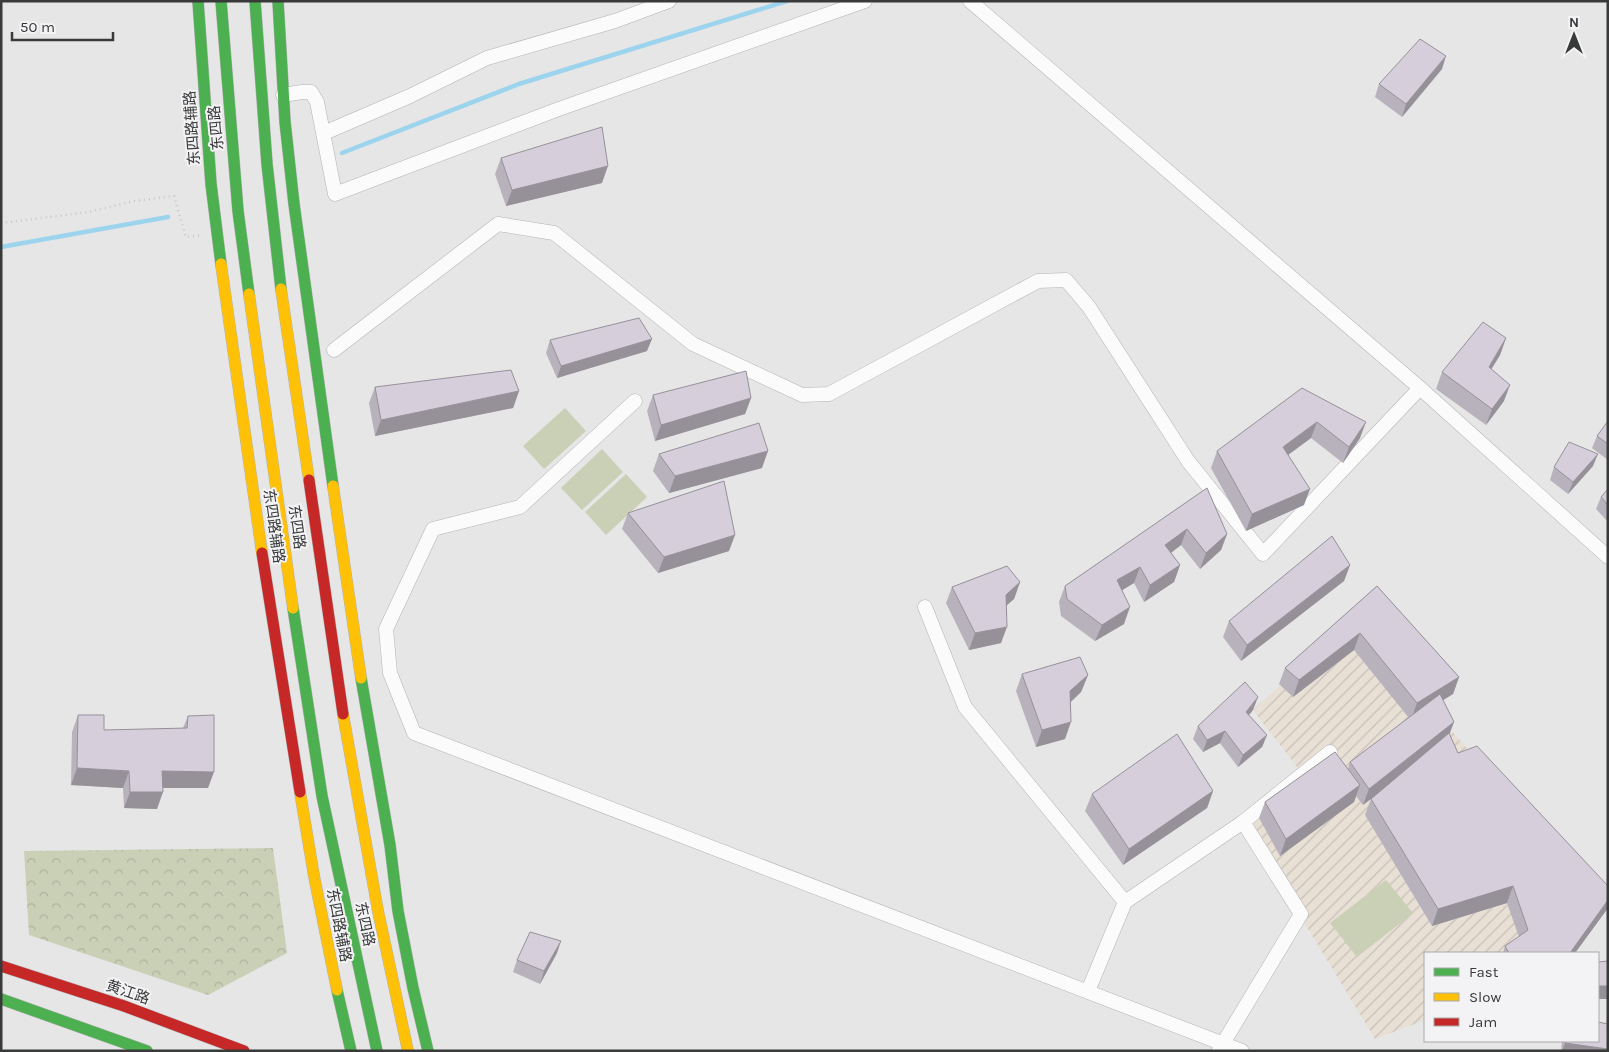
<svg xmlns="http://www.w3.org/2000/svg" width="1609" height="1052" font-family="Karla,'Noto Sans SC',sans-serif">
	<style>
		.industrial { fill: url(#industrial-furrows) }
		.park { fill: url(#park-crowns) }
		.pitch { fill: #cad0b6 }
		.lines { fill: none; stroke-linecap: round; stroke-linejoin: round }
		.stream { stroke: #9dd4ed; stroke-width: 4.5 }
		.street-casing { stroke: #b3b3b4; stroke-width: 15 }
		.fast-casing { stroke: #b3b3b4; stroke-width: 12 }
		.slow-casing { stroke: #b3b3b4; stroke-width: 12 }
		.jam-casing { stroke: #b3b3b4; stroke-width: 12 }
		.path { stroke: #c7c7c8; stroke-width: 2.5; stroke-dasharray: 1 4; stroke-linecap: butt }
		.street { stroke: #fbfbfb; stroke-width: 14 }
		.fast { stroke: #4caf50; stroke-width: 11 }
		.slow { stroke: #ffc107; stroke-width: 11 }
		.jam { stroke: #c62828; stroke-width: 11 }
		.wall { fill: #b8b2bc }
		.shaded-wall { fill: #969199 }
		.building { fill: #d6cfdb; stroke: #969199 }
		.labels { text-anchor: middle; dominant-baseline: central; stroke-width: 4; stroke-linejoin: round; paint-order: stroke }
		.street-label { font-size: 15px; fill: #383939; stroke: #f3f3f5 }
	</style>
	<defs>
		<pattern id="industrial-furrows" width="10" height="10" patternUnits="userSpaceOnUse" patternTransform="scale(1.25)"><rect width="10" height="10" fill="#e8dfd5"/><path d="M-1 1l2-2M0 10L10 0M9 11l2-2" fill="none" stroke="#c8c0b8"/></pattern>
		<pattern id="park-crowns" width="20" height="18" patternUnits="userSpaceOnUse" patternTransform="scale(1.25)"><rect width="20" height="18" fill="#cad0b6"/><path d="M2 6a3 3 0 1 1 6 0M12 15a3 3 0 1 1 6 0" fill="none" stroke="#aeb39d"/></pattern>
	</defs>
	<rect width="100%" height="100%" fill="#e6e6e7"/>
	<!-- industrial -->
	<polygon class="industrial" points="1371,603 1434,711 1608,908 1571,953 1425,953 1425,1020 1375,1039 1243,822 1298,768 1253,710"/>
	<!-- park -->
	<polygon class="park" points="273,848 287,953 208,995 29,935 24,851"/>
	<!-- pitch -->
	<g class="pitch">
		<polygon points="565,408 586,431 544,469 523,446"/>
		<polygon points="602,449 623,472 582,510 561,488"/>
		<polygon points="626,474 647,497 606,535 585,512"/>
		<polygon points="1386,880 1413,913 1357,957 1330,923"/>
	</g>
	<g class="lines">
		<!-- stream -->
		<g class="stream">
			<polyline points="342,153 519,84 787,1"/>
			<polyline points="1,247 168,217"/>
		</g>
		<!-- street casing -->
		<g class="street-casing">
			<g id="street">
				<polyline points="970,1 1420,388 1608,557"/>
				<polyline points="283,95 302,92 311,92 317,102 335,194 556,110 865,1"/>
				<polyline points="324,133 410,96 487,58 615,21 669,1"/>
				<polyline points="334,350 498,224 554,233 693,344 802,395 829,394 1038,281 1066,280 1089,307 1188,461 1263,554 1420,388"/>
				<polyline points="635,401 520,507 433,529 386,629 390,673 414,733 1242,1051"/>
				<polyline points="925,607 965,707 1125,902"/>
				<polyline points="1088,991 1125,902 1243,822 1330,752"/>
				<polyline points="1219,1050 1301,914 1243,822"/>
			</g>
		</g>
		<!-- fast casing -->
		<g class="fast-casing">
			<g id="fast">
				<polyline points="198,1 211,184 221,264"/>
				<polyline points="221,1 238,211 249,294"/>
				<polyline points="255,1 267,164 281,289"/>
				<polyline points="278,1 285,122 294,204 333,486"/>
				<polyline points="293,608 322,796 377,1051"/>
				<polyline points="361,678 390,845 398,911 413,988 428,1051"/>
				<polyline points="337,990 351,1051"/>
				<polyline points="1,999 147,1051"/>
			</g>
		</g>
		<!-- slow casing -->
		<g class="slow-casing">
			<g id="slow">
				<polyline points="221,264 262,553"/>
				<polyline points="281,289 309,480"/>
				<polyline points="249,294 293,608"/>
				<polyline points="333,486 361,678"/>
				<polyline points="343,714 378,911 408,1051"/>
				<polyline points="300,792 314,876 337,990"/>
			</g>
		</g>
		<!-- jam casing -->
		<g class="jam-casing">
			<g id="jam">
				<polyline points="309,480 343,714"/>
				<polyline points="262,553 300,792"/>
				<polyline points="1,966 124,1006 244,1051"/>
			</g>
		</g>
		<!-- path -->
		<polyline class="path" points="1,223 89,212 134,201 174,196 186,237 202,235"/>
		<!-- street -->
		<use href="#street" class="street"/>
		<!-- fast -->
		<use href="#fast" class="fast"/>
		<!-- slow -->
		<use href="#slow" class="slow"/>
		<!-- jam -->
		<use href="#jam" class="jam"/>
	</g>
	<!-- wall -->
	<g class="wall">
		<polygon points="1442,69 1402,117 1375,97 1379,84"/>
		<polygon points="501,158 602,183 506,206 495,174"/>
		<polygon points="1506,338 1500,355 1491,369 1504,401 1486,425 1436,389 1442,372"/>
		<polygon points="550,340 647,351 557,378 546,353"/>
		<polygon points="375,387 519,391 513,408 375,436 369,403"/>
		<polygon points="1302,388 1360,438 1343,463 1311,438 1288,455 1304,505 1246,531 1211,468 1217,451"/>
		<polygon points="653,395 751,398 745,414 655,441 647,411"/>
		<polygon points="1608,421 1608,460 1592,448 1597,436"/>
		<polygon points="659,454 762,468 669,493 653,471"/>
		<polygon points="1593,466 1568,494 1550,480 1554,467"/>
		<polygon points="1207,488 1227,534 1221,550 1200,569 1181,545 1171,553 1180,565 1174,582 1144,602 1134,583 1122,590 1124,624 1095,641 1061,616 1059,602 1065,586"/>
		<polygon points="1608,489 1608,522 1596,509 1601,497"/>
		<polygon points="628,513 729,551 658,573 622,529"/>
		<polygon points="1350,565 1344,581 1241,661 1223,637 1229,621"/>
		<polygon points="1020,582 1014,599 1006,606 1001,643 969,650 946,603 952,587"/>
		<polygon points="1377,586 1459,677 1453,694 1443,700 1454,722 1449,734 1458,753 1608,886 1608,908 1575,953 1519,937 1507,903 1432,926 1365,815 1371,799 1363,805 1356,796 1354,802 1280,856 1259,818 1265,802 1348,769 1350,762 1409,718 1354,650 1293,697 1279,684 1285,668"/>
		<polygon points="1022,674 1088,675 1081,692 1071,702 1065,739 1036,747 1016,691"/>
		<polygon points="1253,710 1249,715 1267,735 1262,747 1238,767 1220,743 1203,752 1193,739 1198,726"/>
		<polygon points="78,715 104,730 183,728 188,716 208,788 162,788 157,809 124,808 123,788 71,785 72,732"/>
		<polygon points="1213,791 1207,808 1123,865 1085,811 1092,794"/>
		<polygon points="1505,946 1509,953 1503,953"/>
		<polygon points="557,953 540,984 513,972 517,960"/>
		<polygon points="1562,1041 1598,1041 1608,1051 1561,1051"/>
	</g>
	<!-- shaded-wall -->
	<g class="shaded-wall">
		<polygon points="1446,56 1442,69 1402,117 1406,104"/>
		<polygon points="608,166 602,183 506,206 512,190"/>
		<polygon points="1506,338 1500,355 1483,383 1489,367"/>
		<polygon points="652,339 647,351 557,378 561,366"/>
		<polygon points="1510,385 1504,401 1486,425 1492,409"/>
		<polygon points="519,391 513,408 375,436 381,420"/>
		<polygon points="751,398 745,414 655,441 661,425"/>
		<polygon points="1317,422 1311,438 1277,463 1283,447"/>
		<polygon points="1366,422 1360,438 1343,463 1349,447"/>
		<polygon points="768,451 762,468 669,493 675,476"/>
		<polygon points="1598,454 1593,466 1568,494 1573,482"/>
		<polygon points="1310,489 1304,505 1246,531 1252,514"/>
		<polygon points="1187,529 1181,545 1159,562 1165,545"/>
		<polygon points="1227,534 1221,550 1200,569 1206,553"/>
		<polygon points="735,535 729,551 658,573 664,557"/>
		<polygon points="1180,565 1174,582 1144,602 1150,585"/>
		<polygon points="1350,565 1344,581 1241,661 1247,645"/>
		<polygon points="1140,567 1134,583 1111,597 1117,580"/>
		<polygon points="1020,582 1014,599 1000,611 1006,595"/>
		<polygon points="1130,607 1124,624 1095,641 1102,625"/>
		<polygon points="1007,627 1001,643 969,650 975,633"/>
		<polygon points="1360,633 1354,650 1293,697 1299,680"/>
		<polygon points="1088,675 1081,692 1064,708 1070,691"/>
		<polygon points="1459,677 1453,694 1411,720 1417,703"/>
		<polygon points="1258,697 1253,710 1241,724 1246,712"/>
		<polygon points="1071,722 1065,739 1036,747 1042,730"/>
		<polygon points="1454,722 1448,738 1363,805 1369,789"/>
		<polygon points="1225,731 1220,743 1203,752 1207,740"/>
		<polygon points="1267,735 1262,747 1238,767 1243,755"/>
		<polygon points="77,768 129,771 123,788 71,785"/>
		<polygon points="162,771 214,772 208,788 156,788"/>
		<polygon points="1360,785 1354,802 1280,856 1286,839"/>
		<polygon points="1213,791 1207,808 1123,865 1129,849"/>
		<polygon points="130,792 163,792 157,809 124,808"/>
		<polygon points="1513,886 1507,903 1432,926 1438,909"/>
		<polygon points="1608,900 1608,908 1575,953 1570,953"/>
		<polygon points="561,941 557,953 540,984 544,971"/>
		<rect x="1598" y="986" width="10" height="13"/>
		<polygon points="1565,1043 1608,1049 1608,1051 1562,1051"/>
	</g>
	<!-- building -->
	<g class="building">
		<polygon points="1420,39 1446,56 1406,104 1379,84"/>
		<polygon points="602,127 608,166 512,190 501,158"/>
		<polygon points="639,318 652,339 561,366 550,340"/>
		<polygon points="1483,322 1506,338 1489,367 1510,385 1492,409 1442,372"/>
		<polygon points="511,370 519,391 381,420 375,387"/>
		<polygon points="746,371 751,398 661,425 653,395"/>
		<polygon points="1302,388 1366,422 1349,447 1317,422 1283,447 1310,489 1252,514 1217,451"/>
		<polygon points="1608,421 1608,444 1597,436"/>
		<polygon points="759,423 768,451 675,476 659,454"/>
		<polygon points="1569,442 1598,454 1573,482 1554,467"/>
		<polygon points="724,481 735,535 664,557 628,513"/>
		<polygon points="1207,488 1227,534 1206,553 1187,529 1165,545 1180,565 1150,585 1140,567 1117,580 1130,607 1102,625 1067,599 1065,586"/>
		<polygon points="1608,489 1608,505 1601,497"/>
		<polygon points="1332,536 1350,565 1247,645 1229,621"/>
		<polygon points="1007,566 1020,582 1006,595 1007,627 975,633 952,587"/>
		<polygon points="1377,586 1459,677 1417,703 1360,633 1299,680 1285,668"/>
		<polygon points="1080,657 1088,675 1070,691 1071,722 1042,730 1022,674"/>
		<polygon points="1245,682 1258,697 1246,712 1267,735 1243,755 1225,731 1207,740 1198,726"/>
		<polygon points="1440,694 1454,722 1369,789 1350,762"/>
		<polygon points="78,715 104,715 104,730 187,728 188,716 214,715 214,772 162,771 163,792 130,792 129,771 77,768"/>
		<polygon points="1449,733 1458,753 1477,746 1608,886 1608,900 1570,953 1509,953 1505,946 1528,930 1513,886 1438,909 1371,799"/>
		<polygon points="1177,734 1213,791 1129,849 1092,794"/>
		<polygon points="1335,752 1360,785 1286,839 1265,802"/>
		<polygon points="530,932 561,941 544,971 517,960"/>
		<polygon points="1608,961 1608,986 1598,986 1598,962"/>
		<polygon points="1598,1022 1608,1024 1608,1049 1565,1043 1566,1041 1598,1041"/>
	</g>
	<g class="labels">
		<!-- street labels -->
		<g class="street-label">
			<text transform="translate(192 128) rotate(-94)">东四路辅路</text>
			<text transform="translate(216 128) rotate(-95)">东四路</text>
			<text transform="translate(274 526) rotate(82)">东四路辅路</text>
			<text transform="translate(297 527) rotate(82)">东四路</text>
			<text transform="translate(365 924) rotate(78)">东四路</text>
			<text transform="translate(339 925) rotate(79)">东四路辅路</text>
			<text transform="translate(128 992) rotate(19)">黄江路</text>
		</g>
	</g>
	<!-- border -->
	<rect width="1609" height="1052" fill="none" stroke="#383939" stroke-width="5"/>
	<!-- legend -->
	<rect x="1424" y="952" width="175" height="90" fill="#f3f3f5" stroke="#a8a9aa"/>
	<rect x="1434" y="968" width="25" height="8" fill="#4caf50" stroke="#a8a9aa"/>
	<text x="1469" y="977" font-size="15" fill="#383939">Fast</text>
	<rect x="1434" y="993" width="25" height="8" fill="#ffc107" stroke="#a8a9aa"/>
	<text x="1469" y="1002" font-size="15" fill="#383939">Slow</text>
	<rect x="1434" y="1018" width="25" height="8" fill="#c62828" stroke="#a8a9aa"/>
	<text x="1469" y="1027" font-size="15" fill="#383939">Jam</text>
	<!-- north arrow -->
	<g transform="translate(1574 35)" stroke="#f3f3f5" stroke-width="4" paint-order="stroke">
	<path d="M0-4L9 19L0 12L-9 19Z" fill="#383939"/>
	<text y="-8" font-size="14" font-weight="bold" text-anchor="middle" fill="#383939">N</text>
	</g>
	<!-- scale -->
	<path d="M12 32v8h101v-8" fill="none" stroke="#383939" stroke-width="2.5"/>
	<text x="20" y="32" font-size="15" fill="#383939" stroke="#f3f3f5" stroke-width="4" paint-order="stroke">50 m</text>
</svg>
